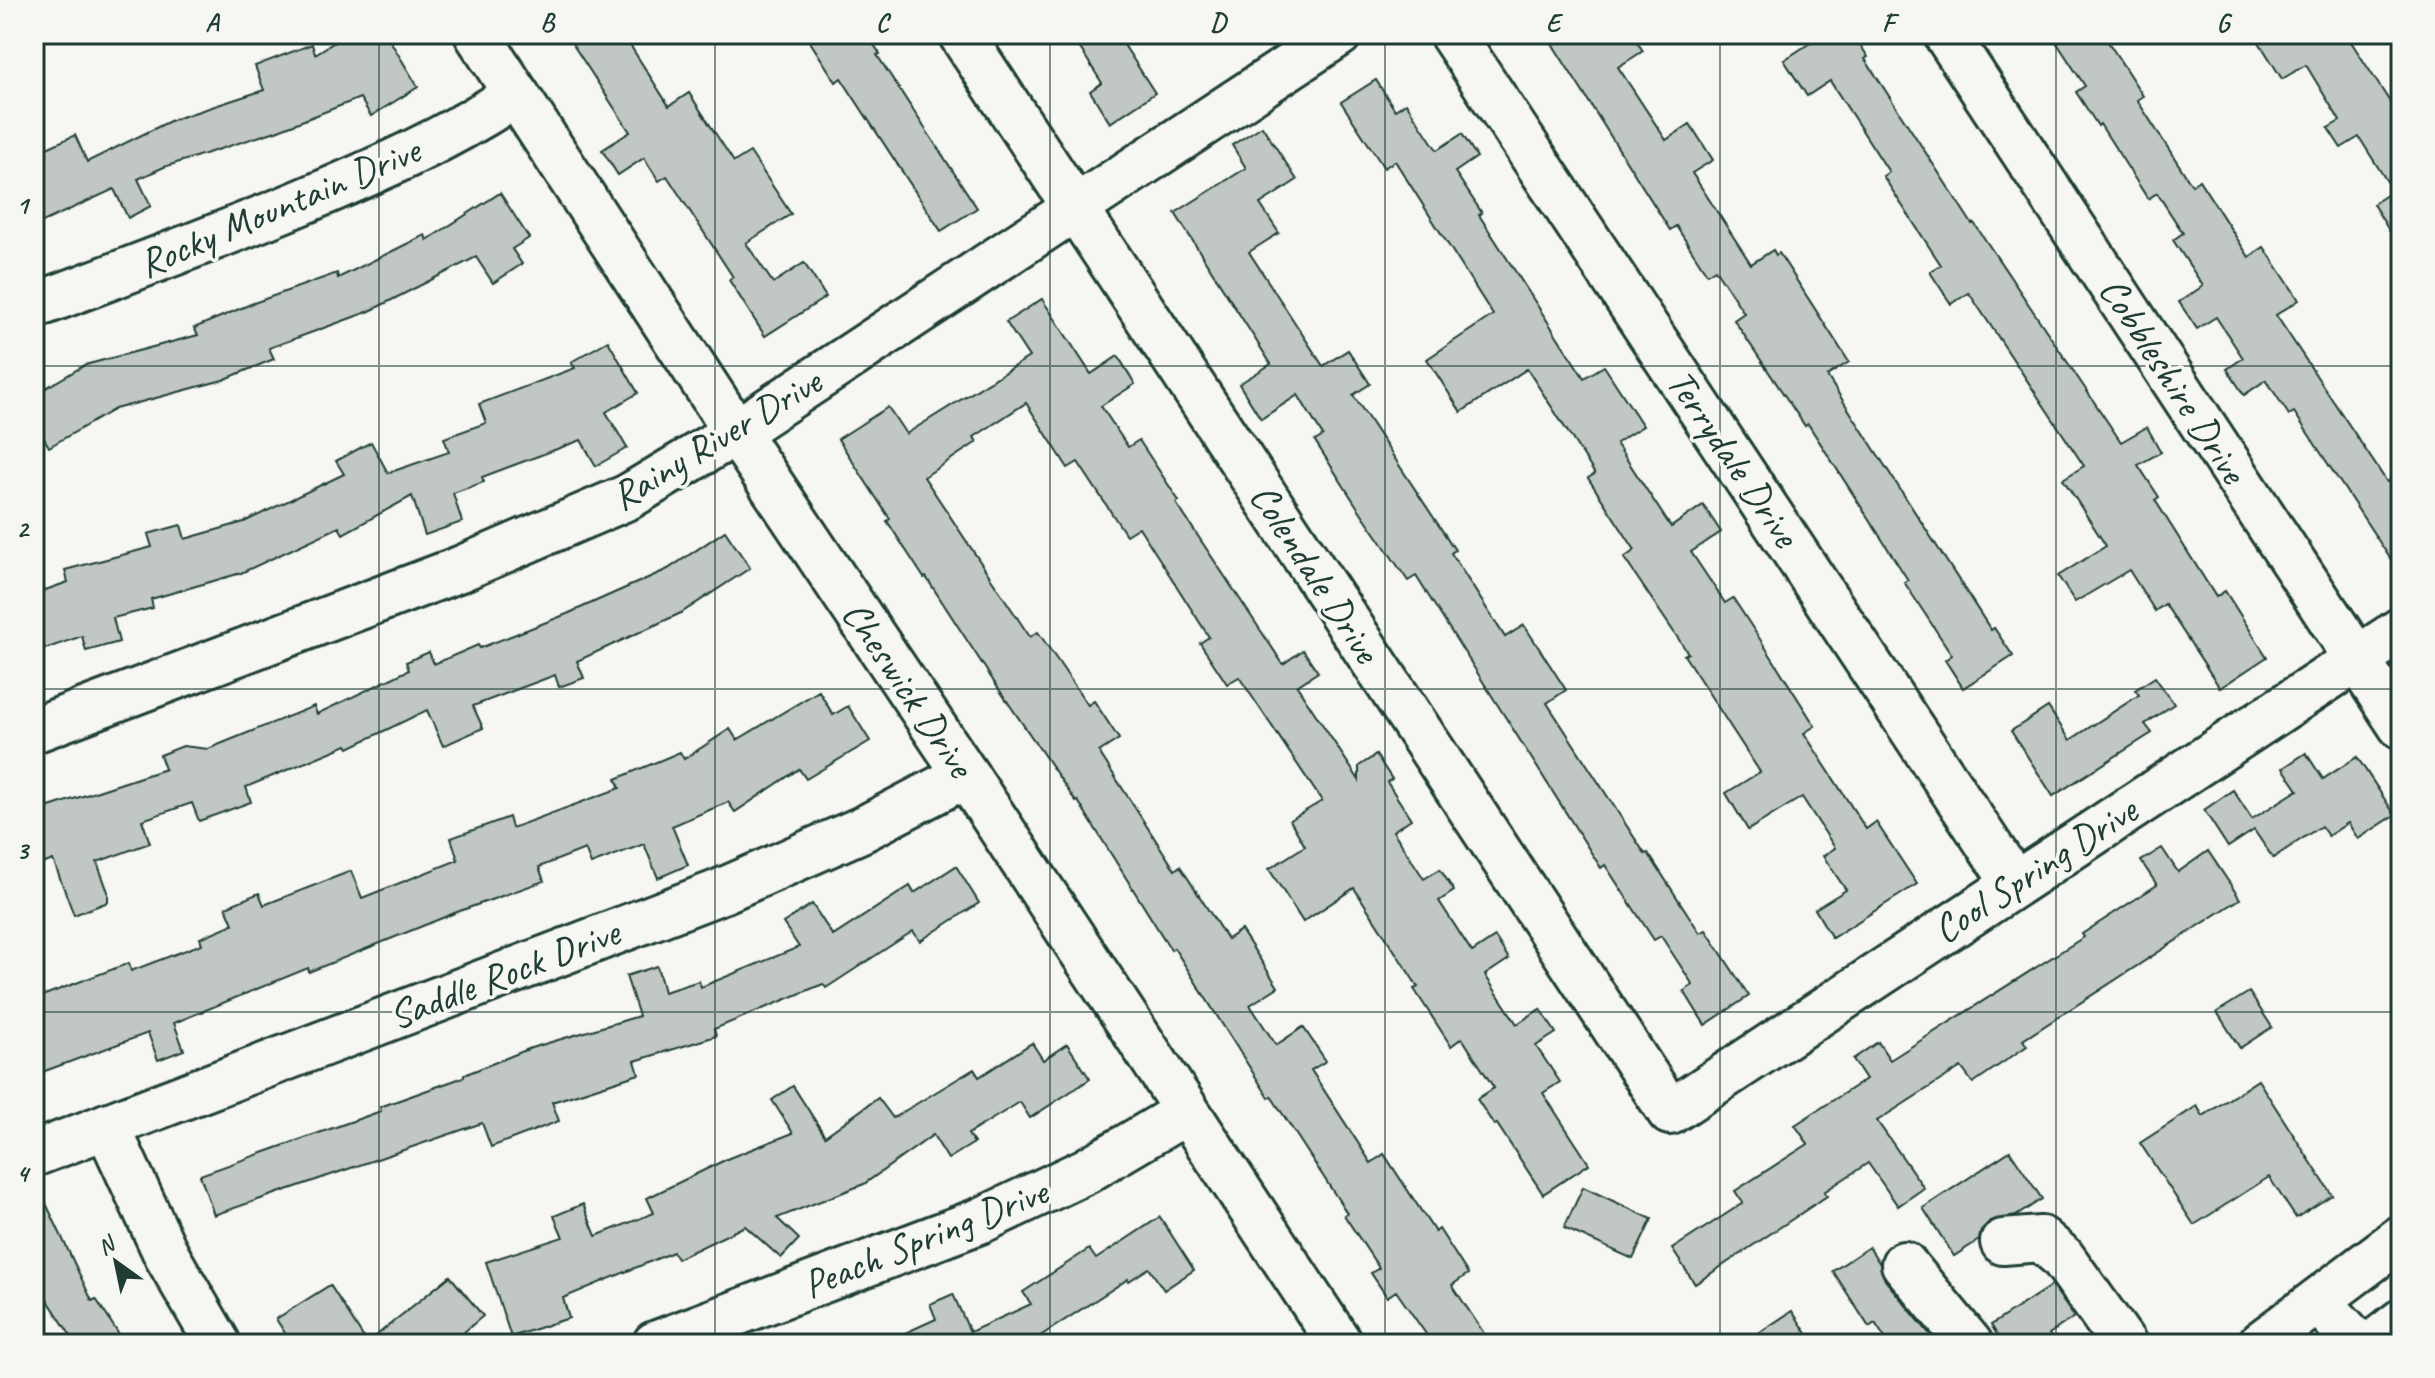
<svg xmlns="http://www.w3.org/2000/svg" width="2435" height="1378" font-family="Caveat,sans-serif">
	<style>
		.building { fill: #c1c8c3; stroke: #1f3d34; stroke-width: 2 }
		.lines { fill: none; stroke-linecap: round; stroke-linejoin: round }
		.minor-casing { stroke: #1f3d34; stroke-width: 50 }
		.major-casing { stroke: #1f3d34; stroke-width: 50 }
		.minor { stroke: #f6f6f2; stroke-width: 44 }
		.major { stroke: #f6f6f2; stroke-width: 44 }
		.grid { fill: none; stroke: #1f3d34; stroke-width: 2; stroke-opacity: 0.55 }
		.labels { text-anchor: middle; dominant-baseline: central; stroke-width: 7; stroke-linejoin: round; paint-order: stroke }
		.street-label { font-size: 40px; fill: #1f3d34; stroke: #f6f6f2 }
		.neatline { fill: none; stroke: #1f3d34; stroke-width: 3 }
		.grid-label { font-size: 26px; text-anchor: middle; font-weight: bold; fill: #1f3d34 }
	</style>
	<rect width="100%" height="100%" fill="#f6f6f2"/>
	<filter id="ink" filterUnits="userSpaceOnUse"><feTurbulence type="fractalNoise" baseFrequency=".0125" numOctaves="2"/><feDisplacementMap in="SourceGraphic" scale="16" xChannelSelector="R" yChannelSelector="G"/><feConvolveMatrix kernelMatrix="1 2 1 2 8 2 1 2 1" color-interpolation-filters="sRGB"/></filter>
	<g filter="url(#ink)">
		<!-- building -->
		<g class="building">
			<polygon points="348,34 386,34 418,87 371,116 360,98 276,131 164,167 138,179 151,206 128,218 114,189 34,226 34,154 75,135 87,162 172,120 264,90 255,66 312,44 315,54"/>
			<polygon points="566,34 623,34 669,106 689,93 734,162 750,152 791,214 746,243 773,283 804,263 826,297 765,336 729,280 733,277 667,176 659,181 644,158 618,175 602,150 630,132"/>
			<polygon points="805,34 867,34 880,54 877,55 977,208 941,231 841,78 836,82"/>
			<polygon points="1071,34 1117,34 1155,93 1110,123 1090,91 1102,83"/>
			<polygon points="1546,34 1632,34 1643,51 1618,67 1666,140 1690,124 1713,160 1692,173 1751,264 1773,250 1776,255 1779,253 1849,362 1827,376 1991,630 1994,628 2013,656 1963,688 1945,660 1952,655 1904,582 1908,580 1808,424 1805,426 1734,320 1744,313 1715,269 1707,274 1676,226 1670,230"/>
			<polygon points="1824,34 1853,34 1868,57 1865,59 1972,224 1974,223 2121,442 2147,427 2161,452 2138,465 2159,497 2155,500 2216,597 2225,591 2267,657 2220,688 2165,604 2155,611 2129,570 2075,602 2058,576 2106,546 2063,479 2084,466 1969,293 1951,304 1930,272 1941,265 1883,176 1889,172 1830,81 1807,96 1784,60"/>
			<polygon points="2051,34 2103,34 2143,96 2137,100 2192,185 2199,180 2249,257 2264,247 2299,300 2276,315 2387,482 2393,478 2401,491 2401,575 2294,412 2289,415 2266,380 2244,395 2227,369 2243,358 2216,317 2197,329 2179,302 2203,286 2173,240 2183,233 2157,193 2148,199 2100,124 2098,126 2076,92 2085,86"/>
			<polygon points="2254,34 2346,34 2401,119 2401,250 2373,204 2393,191 2359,137 2341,148 2328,128 2340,121 2306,65 2282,79"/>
			<polygon points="1376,80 1395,110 1406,103 1437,150 1462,134 1477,157 1455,172 1482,213 1479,215 1584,378 1604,366 1643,426 1616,443 1671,527 1703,505 1721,532 1691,552 1725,603 1733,598 1769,653 1815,726 1804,733 1866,829 1876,822 1917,884 1832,938 1815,909 1846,890 1823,856 1835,848 1802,797 1748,830 1726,793 1760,772 1684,655 1688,653 1624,558 1635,550 1588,478 1595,474 1527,369 1461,412 1427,359 1493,315 1395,161 1384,168 1341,102"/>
			<polygon points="1262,126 1297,180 1260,204 1279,233 1249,252 1323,366 1348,350 1370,384 1353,395 1455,550 1451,553 1505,637 1524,625 1566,690 1547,703 1645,854 1648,853 1700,933 1706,930 1749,996 1705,1025 1684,991 1693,985 1661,936 1654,940 1605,865 1601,868 1416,576 1408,581 1356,505 1315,441 1323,436 1298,395 1261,419 1239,384 1271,364 1175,213 1246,168 1232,145"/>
			<polygon points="500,193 529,238 512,249 522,264 493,283 476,257 370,311 269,348 274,359 223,380 115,409 49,447 34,421 34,395 85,365 198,335 194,328 251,304 337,273 338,278 425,235 427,240"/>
			<polygon points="1042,299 1091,374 1118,356 1135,384 1101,406 1128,447 1139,440 1179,501 1176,503 1283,664 1303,650 1318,672 1297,686 1359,780 1359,766 1376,755 1392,779 1387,782 1411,819 1393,831 1424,879 1440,869 1454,891 1439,901 1472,952 1495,937 1509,959 1485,975 1517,1024 1540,1009 1556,1033 1536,1046 1560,1082 1543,1093 1589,1164 1543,1194 1497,1124 1494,1125 1477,1099 1494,1088 1462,1038 1451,1046 1414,989 1418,987 1354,888 1303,922 1269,869 1305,846 1290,820 1322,801 1239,677 1227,684 1200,643 1209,637 1139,527 1126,535 1078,462 1068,468 1026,403 974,437 977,442 924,477 1030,637 1038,632 1088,705 1094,701 1119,739 1099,752 1175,870 1180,866 1227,939 1241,930 1278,987 1250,1005 1276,1045 1303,1027 1326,1061 1311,1070 1371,1163 1384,1154 1435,1232 1439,1229 1468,1274 1452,1285 1491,1344 1433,1344 1396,1291 1387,1297 1371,1273 1379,1268 1344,1215 1347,1213 1271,1096 1269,1098 1174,948 1171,950 1078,801 1076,802 996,685 926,577 924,578 887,521 890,519 838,439 888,407 906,434 1029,357 1006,322"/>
			<polygon points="608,341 638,393 606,412 627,448 596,466 581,440 482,477 484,482 453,493 462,522 425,535 412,496 343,534 339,527 241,573 151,599 153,608 113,618 119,642 86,651 82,636 45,649 39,632 34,633 34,594 68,582 65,570 152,547 148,534 181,525 185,539 244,522 344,474 336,461 371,442 388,473 449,452 444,438 486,423 479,404 575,368 571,362"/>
			<polygon points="725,531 750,568 681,613 577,661 584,678 559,687 555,675 473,706 483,728 443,746 427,710 349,748 347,745 246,787 251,802 199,821 192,803 142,820 150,843 97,862 108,892 108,902 74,915 53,860 34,867 34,812 165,769 160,755 183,746 208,749 314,706 317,714 409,670 406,662 429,652 434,664 478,645 480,648 567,614 668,569"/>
			<polygon points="2155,677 2174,704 2145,724 2152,733 2053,796 2011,731 2048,707 2070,740 2139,695 2135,690"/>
			<polygon points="819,691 833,715 848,706 870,741 806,779 799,769 735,812 728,802 672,826 688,865 658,878 644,844 591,864 585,849 539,867 544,881 457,912 309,972 308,968 174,1023 184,1050 158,1060 148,1033 34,1075 34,999 129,963 131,971 202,944 200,938 233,924 226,907 259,893 264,905 351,871 362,898 458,860 451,838 509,817 512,828 620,788 616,779 680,752 684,759 730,729 737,740"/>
			<polygon points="2306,753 2323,779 2357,757 2395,815 2358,839 2348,823 2328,836 2321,826 2273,858 2254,830 2228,847 2204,810 2233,790 2252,819 2298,790 2283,768"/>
			<polygon points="2162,848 2178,872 2208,851 2240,899 2023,1040 2027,1046 1973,1083 1961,1067 1877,1121 1924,1188 1898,1206 1868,1163 1824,1192 1827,1196 1695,1284 1672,1249 1743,1203 1735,1191 1808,1144 1795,1125 1866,1079 1853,1059 1878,1042 1890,1060 2084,937 2082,934 2157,885 2141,861"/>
			<polygon points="956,866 979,903 920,941 913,931 826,988 823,984 714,1029 716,1036 635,1061 639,1074 552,1102 559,1121 491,1147 482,1123 214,1215 200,1175 381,1111 380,1107 464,1077 464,1075 531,1048 639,1016 626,976 657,966 664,992 699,981 701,987 799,947 783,923 812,904 833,936 910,886 914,893"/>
			<polygon points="2249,992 2272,1027 2240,1048 2217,1012"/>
			<polygon points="1032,1043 1043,1060 1067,1044 1090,1079 1030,1118 1020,1102 968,1134 974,1143 948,1159 933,1135 864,1184 777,1218 799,1239 781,1258 745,1226 677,1259 673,1252 563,1298 569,1318 511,1337 486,1262 563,1237 554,1216 583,1204 596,1236 654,1213 647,1198 729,1158 793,1133 772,1100 793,1086 825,1136 878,1098 893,1118 974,1069 979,1077"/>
			<polygon points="2258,1080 2332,1195 2296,1218 2269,1177 2194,1225 2140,1143 2197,1106 2203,1116"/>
			<polygon points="2010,1151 2042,1199 2016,1216 1990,1221 1981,1231 1979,1240 1954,1256 1923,1208"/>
			<polygon points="34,1178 92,1301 96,1299 125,1344 76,1344 47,1299 43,1300 34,1282"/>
			<polygon points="1583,1187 1652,1219 1633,1259 1564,1228"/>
			<polygon points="1160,1217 1194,1270 1164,1290 1149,1268 1129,1281 1128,1279 1028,1344 881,1344 936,1319 930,1304 953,1294 970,1332 1031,1304 1023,1292 1089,1249 1096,1259"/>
			<polygon points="1869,1247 1880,1264 1885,1280 1938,1344 1889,1344 1875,1323 1869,1327 1833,1271"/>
			<polygon points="450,1276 483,1316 450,1344 292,1344 276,1319 330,1285 367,1343"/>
			<polygon points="2052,1285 2074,1317 2049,1334 2055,1344 2003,1344 1991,1325"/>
			<polygon points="1792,1311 1814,1344 1742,1344"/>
		</g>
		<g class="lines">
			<!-- minor casing -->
			<g class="minor-casing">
				<g id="minor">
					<polyline points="477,34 736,432 966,775 1340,1344"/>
					<polyline points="961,34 1670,1112 2401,630"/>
					<polyline points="1452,34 2014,883"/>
					<polyline points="1946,34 2401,726"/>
					<path d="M34,306C122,273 210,240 297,204C373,172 447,140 516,94"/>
					<polyline points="34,730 460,569 628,497 736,432 1339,34"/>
					<polyline points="107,1126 167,1256 218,1344"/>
					<polyline points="34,1154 722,891 863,829 966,775"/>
					<polyline points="2003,1242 2041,1239 2062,1257 2124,1344"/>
					<polyline points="1904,1264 1970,1344"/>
					<polyline points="2318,1301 2358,1344"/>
					<polyline points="655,1344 982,1220 1086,1171 1186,1112"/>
				</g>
			</g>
			<!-- major casing -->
			<g class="major-casing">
				<g id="major">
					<polyline points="2260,1344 2401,1238"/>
					<polyline points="2373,1344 2401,1322"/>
				</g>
			</g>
			<!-- minor -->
			<use href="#minor" class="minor"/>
			<!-- major -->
			<use href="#major" class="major"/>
		</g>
	</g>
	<!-- grid -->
	<path class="grid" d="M379,34V1344M715,34V1344M1050,34V1344M1385,34V1344M1720,34V1344M2056,34V1344M34,366H2401M34,689H2401M34,1012H2401"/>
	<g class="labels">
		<!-- street labels -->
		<g class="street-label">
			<text transform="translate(279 207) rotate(-23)">Rocky Mountain Drive</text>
			<text transform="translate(2173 380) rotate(57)">Cobbleshire Drive</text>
			<text transform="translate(716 439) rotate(-31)">Rainy River Drive</text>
			<text transform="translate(1733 458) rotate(56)">Terrydale Drive</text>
			<text transform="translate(1315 573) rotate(57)">Colendale Drive</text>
			<text transform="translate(908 689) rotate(56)">Cheswick Drive</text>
			<text transform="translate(2035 870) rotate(-33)">Cool Spring Drive</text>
			<text transform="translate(504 974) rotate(-21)">Saddle Rock Drive</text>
			<text transform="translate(925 1238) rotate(-22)">Peach Spring Drive</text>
		</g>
	</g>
	<!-- margin -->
	<rect width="2435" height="1378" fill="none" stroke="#f6f6f2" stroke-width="88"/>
	<!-- north arrow -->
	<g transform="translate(116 1262) rotate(327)" stroke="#f6f6f2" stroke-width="6" paint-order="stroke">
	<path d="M0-6L14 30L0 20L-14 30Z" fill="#1f3d34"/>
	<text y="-12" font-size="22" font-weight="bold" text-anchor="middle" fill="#1f3d34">N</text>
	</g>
	<rect x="44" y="44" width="2347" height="1290" class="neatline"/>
	<g class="grid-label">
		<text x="212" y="31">A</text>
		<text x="547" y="31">B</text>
		<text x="882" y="31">C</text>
		<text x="1218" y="31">D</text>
		<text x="1553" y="31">E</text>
		<text x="1888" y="31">F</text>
		<text x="2223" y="31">G</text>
		<text x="22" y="214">1</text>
		<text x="22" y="537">2</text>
		<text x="22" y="859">3</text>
		<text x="22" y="1182">4</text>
	</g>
</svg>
